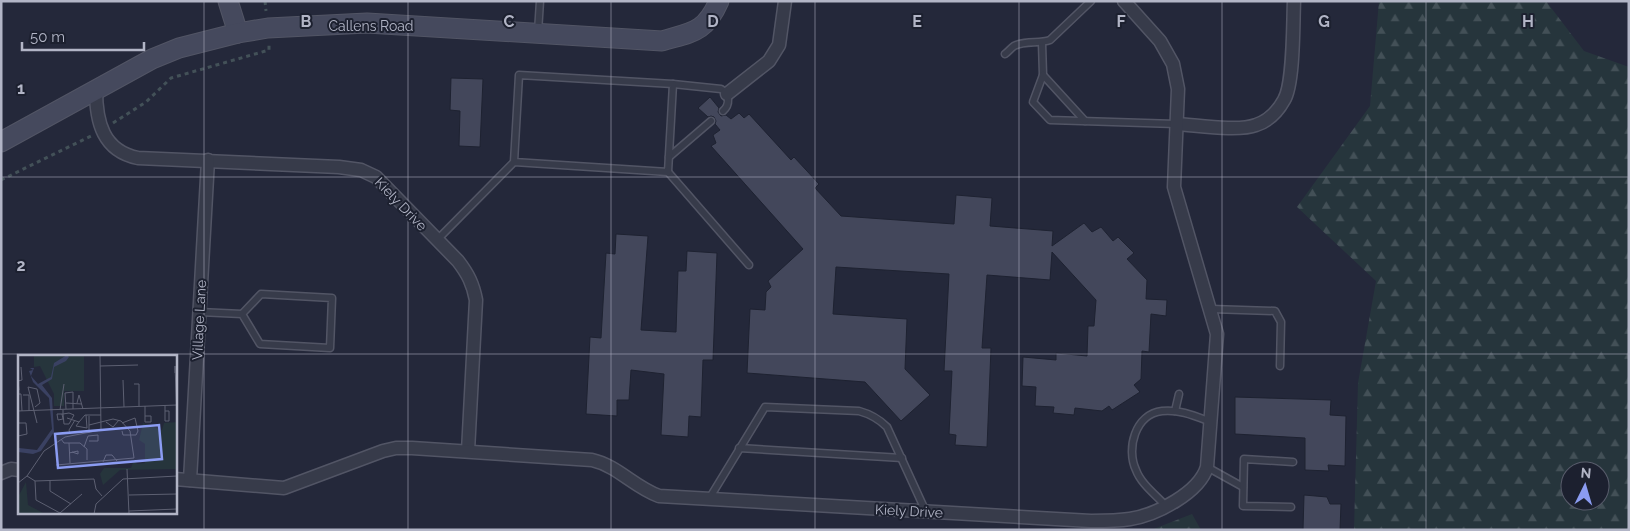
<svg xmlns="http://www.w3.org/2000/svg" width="1630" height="531" font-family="Raleway,sans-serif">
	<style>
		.forest { fill: url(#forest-firs); fill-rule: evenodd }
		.building { fill: #43475b; stroke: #1e2231 }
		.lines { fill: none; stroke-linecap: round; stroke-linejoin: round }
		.lane-casing { stroke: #525565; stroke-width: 9 }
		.street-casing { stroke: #525565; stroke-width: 15 }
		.secondary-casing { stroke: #525565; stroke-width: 21 }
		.path { stroke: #435158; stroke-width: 3; stroke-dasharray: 4 4; stroke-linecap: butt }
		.lane { stroke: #373b4a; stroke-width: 6 }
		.street { stroke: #373b4a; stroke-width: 12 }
		.secondary { stroke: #45495d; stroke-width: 19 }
		.grid { fill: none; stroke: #b2b5c6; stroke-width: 1; stroke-opacity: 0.55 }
		.labels { text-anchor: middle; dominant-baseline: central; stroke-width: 4; stroke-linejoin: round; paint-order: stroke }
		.street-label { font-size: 14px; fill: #b2b5c6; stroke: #1c202f }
		.inset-road { fill: none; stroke: #5d6072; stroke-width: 1 }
		.view { fill: #8b9cf2; fill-opacity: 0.15; stroke: #8b9cf2; stroke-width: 2.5 }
		.inset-edge { fill: none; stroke: #b2b5c6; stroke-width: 2.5 }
		.grid-label { font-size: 16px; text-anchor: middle; font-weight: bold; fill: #b2b5c6; stroke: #1c202f; stroke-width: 4; stroke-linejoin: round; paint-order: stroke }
	</style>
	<defs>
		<pattern id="forest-firs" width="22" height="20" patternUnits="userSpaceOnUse" patternTransform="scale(1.25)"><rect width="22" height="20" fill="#26353c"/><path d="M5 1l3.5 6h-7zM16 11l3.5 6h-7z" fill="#435057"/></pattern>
	</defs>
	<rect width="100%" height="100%" fill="#24283a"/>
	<!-- forest -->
	<g class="forest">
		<path d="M1379,1H1546L1584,51L1629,67V530H1354L1358,383L1376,281L1297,207L1370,106ZM1570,471H1600V501H1570Z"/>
		<polygon points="1192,514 1201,530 1151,530"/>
	</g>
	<!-- building -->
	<g class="building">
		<polygon points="451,78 483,79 480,147 459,146 460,111 450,110"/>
		<polygon points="710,97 719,108 718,112 721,116 726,115 731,119 739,113 744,118 749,114 791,160 794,157 819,184 815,188 841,216 954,224 956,195 992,198 990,226 1053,231 1052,246 1084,223 1092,232 1101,227 1113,241 1118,237 1134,253 1127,259 1147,280 1146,299 1167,300 1166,316 1151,314 1149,352 1142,351 1141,379 1134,385 1140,392 1112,410 1109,406 1102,411 1075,408 1074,415 1053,413 1054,407 1035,406 1036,387 1022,386 1023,357 1056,360 1056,353 1087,356 1088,326 1094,326 1096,300 1052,252 1050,280 987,275 982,348 991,348 987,447 955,445 956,435 949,434 952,371 944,371 949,274 836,267 833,314 907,319 905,369 930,395 901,421 865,382 747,373 750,309 765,310 766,292 771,287 768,281 803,249 711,146 716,143 713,135 720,130 715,124 716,121 714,117 711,116 708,117 698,108"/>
		<polygon points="616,234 648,236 641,330 676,332 678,271 686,271 687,251 717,253 713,360 703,360 701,417 689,416 688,437 661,435 664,374 631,370 629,400 617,400 617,416 586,414 590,337 601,338 606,253 615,254"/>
		<polygon points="1235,397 1331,400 1330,415 1346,416 1345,466 1328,465 1329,471 1305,470 1305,438 1235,434"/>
		<polygon points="1304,495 1327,497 1330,504 1341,504 1340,530 1303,530"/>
	</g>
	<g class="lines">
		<!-- lane casing -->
		<g class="lane-casing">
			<g id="lane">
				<polyline points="538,32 540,1"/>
				<polyline points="1042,43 1043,75 1033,102 1050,120 1176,124"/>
				<path d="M1005,54C1008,52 1011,48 1014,46C1025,40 1039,44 1050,40L1091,1"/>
				<polyline points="1043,75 1085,121"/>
				<path d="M673,84L721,89C730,94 730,105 723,111"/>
				<polyline points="669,157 711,121"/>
				<polyline points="668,172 749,265"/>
				<polyline points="437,240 514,162 519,75 673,84 668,172 514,162"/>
				<polyline points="1211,309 1275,311 1281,322 1280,366"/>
				<polyline points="199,312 242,314 261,294 332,298 330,348 260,344 242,314"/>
				<polyline points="1175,411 1179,394"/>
				<polyline points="739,448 902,458"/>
				<polyline points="1207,467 1243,487"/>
				<path d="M709,499L765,407L859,411C870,414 878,418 887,427L926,512"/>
				<path d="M1166,506C1156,495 1141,484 1136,470C1126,449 1135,414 1162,411C1179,409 1195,416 1211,422"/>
				<polyline points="1291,507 1243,506 1244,459 1293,462"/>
			</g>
		</g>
		<!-- street casing -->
		<g class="street-casing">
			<g id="street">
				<path d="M96,90C96,122 103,151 138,158L339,167L361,170L376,177L458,261C468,274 473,284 476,300L468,451"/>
				<polyline points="727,94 769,61 779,45 785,1"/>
				<path d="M1176,124C1196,125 1238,132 1256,125C1268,121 1278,111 1284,100C1294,84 1293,23 1294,1"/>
				<polyline points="1,473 11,469 19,470"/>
				<path d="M175,479L284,488L383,451L396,448H412L592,460C618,466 634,487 659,496L1091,521C1104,521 1117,521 1130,519C1156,515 1199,493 1207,467L1217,334L1174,187L1178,89L1173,64L1160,41L1124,1"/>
				<polyline points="190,480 208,160"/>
			</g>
		</g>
		<!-- secondary casing -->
		<g class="secondary-casing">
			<g id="secondary">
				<polyline points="228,1 238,33"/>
				<path d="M1,142L152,59L179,48L238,33L268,28L367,23L662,41C692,32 705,33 719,1"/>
			</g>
		</g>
		<!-- path -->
		<g class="path">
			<polyline points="265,1 266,11"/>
			<polyline points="113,123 146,102 171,78 269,50 269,45"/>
			<polyline points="1,180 91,136"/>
		</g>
		<!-- lane -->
		<use href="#lane" class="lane"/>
		<!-- street -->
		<use href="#street" class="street"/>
		<!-- secondary -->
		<use href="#secondary" class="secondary"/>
	</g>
	<!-- grid -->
	<path class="grid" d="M204,1V530M408,1V530M611,1V530M815,1V530M1019,1V530M1222,1V530M1426,1V530M1,177H1629M1,354H1629"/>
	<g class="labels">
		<!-- street labels -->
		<g class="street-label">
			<text x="371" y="26">Callens Road</text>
			<text transform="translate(401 204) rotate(46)">Kiely Drive</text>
			<text transform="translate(199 320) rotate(-87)">Village Lane</text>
			<text transform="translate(909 511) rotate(3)">Kiely Drive</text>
		</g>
	</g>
	<!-- overview -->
	<g transform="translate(18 355)">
		<rect width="159" height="159" fill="#24283a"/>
		<path d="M16,0H66V36H46V51H36V39L22,11L16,12Z" fill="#26353c"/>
		<path d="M159,67V114L102,115L85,130L82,119L86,113H113L116,105L119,109L127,108V89L121,85L125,68L144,75L146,68Z" fill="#26353c"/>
		<path d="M8,127L10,150L27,159H0V142Z" fill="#26353c"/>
		<path d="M49,0L51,2L48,6L36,12L34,24L24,30L34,43L36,77L23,96L15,99L0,97L1,93L19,95L34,74L31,43L15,27L11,16L15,15L12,13H16L13,21L20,29L33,22L36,8Z" fill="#3a4162"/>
		<path class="inset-road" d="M82,11L120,10M157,18V11L159,62M105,25L106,52M116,29H121V51M1,35L0,26L4,25L3,12M0,39H3L4,56M5,40H11V56M48,48L64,49M59,48L61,40L65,54M147,50V66H151V56H147M127,51V67H133V61H127M17,52L22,48L19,34L10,32L19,68M48,54L47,38L55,37V54M42,55L46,29M0,56L159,50M44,59L45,64L40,65L39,59H45L51,58L56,60L51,69H46L45,59V55M71,61V78M49,63L61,67L67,60H83M61,67L58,71L69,73L68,60M88,67L95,72L101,65M0,68H8L9,79L0,81M104,76L105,80H118L120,76L117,63L104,68M52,79L51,75L57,65M43,84L46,88H62L69,94V105M51,88L52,108M66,92L70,81L80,80V86H71M51,98L60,96V99L54,97M85,107L88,100H94L99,106M38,110L116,103L112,76L103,66L95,64L71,70M109,114L111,159M9,121L17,126L76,124L78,134L84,141M17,126L18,145L42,158L64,139M32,126V136L53,149M0,128L9,121L26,96L47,82L83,75L82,0M111,140L159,139M111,156L159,154M76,159L78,149L105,124L159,121"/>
		<path class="view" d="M141,70L144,104L40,113L37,79Z"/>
		<rect width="159" height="159" class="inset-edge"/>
	</g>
	<g class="grid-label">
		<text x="306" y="27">B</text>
		<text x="509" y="27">C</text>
		<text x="713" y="27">D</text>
		<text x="917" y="27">E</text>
		<text x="1121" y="27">F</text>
		<text x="1324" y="27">G</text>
		<text x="1528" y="27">H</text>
		<text x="21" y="94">1</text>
		<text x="21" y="271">2</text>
	</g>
	<!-- border -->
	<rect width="1630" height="531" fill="none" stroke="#b2b5c6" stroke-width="5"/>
	<!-- north arrow -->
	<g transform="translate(1585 486) rotate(5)"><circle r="24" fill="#1c202f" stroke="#585c6b"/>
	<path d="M0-4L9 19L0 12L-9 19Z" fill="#8b9cf2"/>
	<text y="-8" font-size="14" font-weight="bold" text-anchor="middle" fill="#b2b5c6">N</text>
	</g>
	<!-- scale -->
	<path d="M22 42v8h122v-8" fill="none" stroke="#b2b5c6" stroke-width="2.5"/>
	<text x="30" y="42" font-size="15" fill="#b2b5c6" stroke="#1c202f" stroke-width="4" paint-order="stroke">50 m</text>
</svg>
